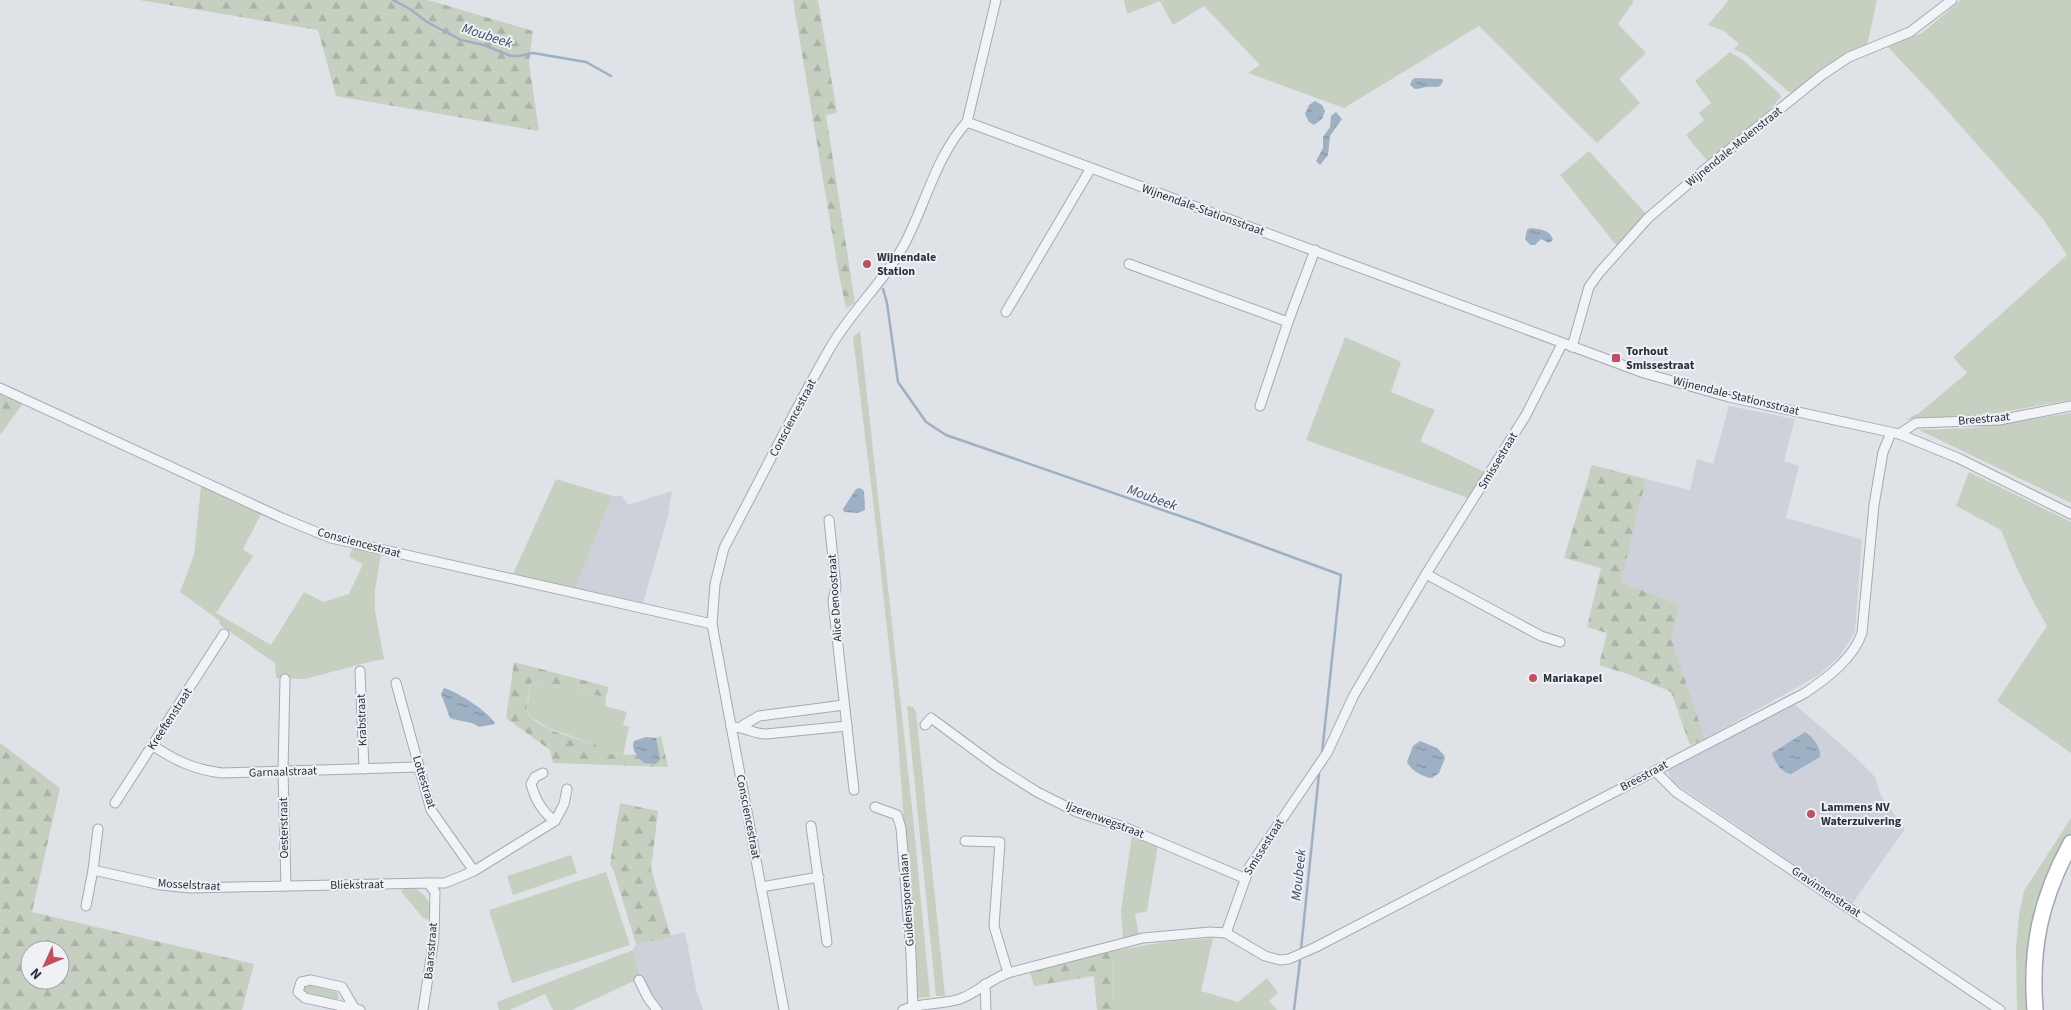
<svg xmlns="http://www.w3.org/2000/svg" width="2071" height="1010" font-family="'Source Sans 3',sans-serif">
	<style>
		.built { fill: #ced1d9 }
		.grass { fill: #c5d0c1 }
		.forest { fill: url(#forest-firs); fill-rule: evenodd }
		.water { fill: url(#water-ripples) }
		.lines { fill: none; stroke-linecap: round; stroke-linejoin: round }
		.stream { stroke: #9eb0c4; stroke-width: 2.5 }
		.street-casing { stroke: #a5a9b1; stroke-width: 11 }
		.primary-casing { stroke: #a0a7b1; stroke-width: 18 }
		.street { stroke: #f2f3f6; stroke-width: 9 }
		.primary { stroke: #fff; stroke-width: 15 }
		.poi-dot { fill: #c05060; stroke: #eff1f5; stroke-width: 2 }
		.labels { text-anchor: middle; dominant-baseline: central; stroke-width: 4; stroke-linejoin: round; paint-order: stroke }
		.street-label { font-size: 12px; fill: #2a303d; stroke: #eff1f5 }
		.poi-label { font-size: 12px; font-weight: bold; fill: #2a303d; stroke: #eff1f5; text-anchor: start }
		.water-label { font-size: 14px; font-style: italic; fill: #384f6c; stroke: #eff1f5 }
	</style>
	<defs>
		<pattern id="forest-firs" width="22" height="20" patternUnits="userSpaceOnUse" patternTransform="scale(1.25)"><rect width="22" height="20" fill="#c5d0c1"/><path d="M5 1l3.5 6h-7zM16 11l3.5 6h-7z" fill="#a9b3a7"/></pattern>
		<pattern id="water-ripples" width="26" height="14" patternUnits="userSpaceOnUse" patternTransform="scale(1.25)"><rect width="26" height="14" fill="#9eb0c4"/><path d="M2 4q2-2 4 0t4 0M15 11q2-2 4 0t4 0" fill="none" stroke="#8190a0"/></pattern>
	</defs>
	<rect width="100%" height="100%" fill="#dfe2e7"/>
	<!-- built -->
	<g class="built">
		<polygon points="1729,406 1795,419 1784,461 1799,466 1786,518 1862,539 1855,632 1839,657 1817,676 1705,739 1671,638 1680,605 1621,582 1646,479 1690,490 1697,459 1713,464"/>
		<polygon points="672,491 668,516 643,603 575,589 612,496 622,496 628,505"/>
		<polygon points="1793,703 1853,755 1875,777 1881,796 1905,829 1852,904 1672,781 1668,771 1675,763"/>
		<polygon points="685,932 696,989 703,1010 655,1010 640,978 633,950 636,944"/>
	</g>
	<!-- grass -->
	<g class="grass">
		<polygon points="1124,0 1632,0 1634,1 1618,24 1646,53 1619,79 1640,103 1597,143 1479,26 1344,108 1248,73 1260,65 1204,6 1173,25 1160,1 1127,14"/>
		<polygon points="1729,0 1877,0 1867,45 1795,92 1789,92 1746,55 1734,49 1739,44 1724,31 1708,25"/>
		<polygon points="1961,0 2071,0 2071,400 1997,413 1905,420 1919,413 1967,373 1953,357 2067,255 2043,219 1936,98 1887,46 1922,33"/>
		<polygon points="1730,52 1743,60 1779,93 1781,97 1764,116 1708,162 1686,135 1704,120 1699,113 1711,103 1695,81"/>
		<polygon points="1589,151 1647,215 1617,246 1560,175"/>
		<polygon points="860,331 913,817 930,997 917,998 896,713 876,526 853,337"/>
		<polygon points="1345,337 1401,362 1391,392 1435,410 1420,441 1487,473 1471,499 1306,440"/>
		<polygon points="2071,413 2071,503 1919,430 1973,428"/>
		<path d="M1969,472L2071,522V753L1997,701L2047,626C2029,595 2014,564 2001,530L1956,506Z"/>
		<polygon points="556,479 612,496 575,589 513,574"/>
		<polygon points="201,486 261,514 243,549 253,556 216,613 271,645 304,592 323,602 349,594 363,564 349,557 353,547 381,554 375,590 375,611 384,659 365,663 305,679 276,678 275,663 219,624 220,621 180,592 194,555"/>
		<polygon points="531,682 606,697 605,706 627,712 623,725 629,727 623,755 603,754 594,744 548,728 531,717 527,710"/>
		<polygon points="907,706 913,707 916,712 945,996 936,996"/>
		<polygon points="2071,818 2071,832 2050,868 2035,907 2028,950 2027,1010 2017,1010 2016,949 2019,915 2024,891"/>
		<polygon points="1132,835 1158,845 1147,911 1135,914 1139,935 1123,938 1121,911"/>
		<polygon points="571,855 577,873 513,895 507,876"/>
		<polygon points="606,872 630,945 512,983 489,910"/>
		<path d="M410,886C423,891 438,906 427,920L423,918L401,891Z"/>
		<polygon points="1213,938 1201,991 1238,1002 1267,978 1278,993 1269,1001 1277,1010 1113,1010 1112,951 1164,942"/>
		<polygon points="633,950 640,978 572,1010 553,1010 545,994 510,1010 499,1010 497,1002"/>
		<polygon points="308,984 337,992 339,998 336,1000 307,994 304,991 304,987"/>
	</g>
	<!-- forest -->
	<g class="forest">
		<polygon points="139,0 428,0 533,31 529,63 539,131 336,96 318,30"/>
		<polygon points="793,0 818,0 837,113 826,115 855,303 846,308 839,275"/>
		<polygon points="0,391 24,402 0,435"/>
		<polygon points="1592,465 1646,479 1621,582 1680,605 1671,638 1705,739 1690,745 1671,692 1628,674 1599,665 1607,633 1587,627 1601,568 1564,558"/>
		<path d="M514,662L609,687L606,697L531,682C530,690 527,701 527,709C529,728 579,739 594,744L601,748L603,754L659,755L654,738L661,736L668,767L553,763L550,750L506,718Z"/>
		<path d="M0,743L60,788L32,912L254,964L242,1010H0ZM30,950H60V980H30Z"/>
		<polygon points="620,803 658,811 651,869 671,937 636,944 614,872 610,864"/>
		<polygon points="1112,951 1113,1010 1097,1010 1094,976 1034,986 1030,972"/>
	</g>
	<!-- water -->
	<g class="water">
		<path d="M1415,78L1442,79L1443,81C1439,90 1436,86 1428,87C1424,87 1419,89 1415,89L1410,85L1412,80Z"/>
		<polygon points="1315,101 1322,105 1325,111 1322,119 1314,125 1309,122 1305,114 1309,105"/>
		<polygon points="1336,112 1342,119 1330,136 1328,155 1320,165 1316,161 1323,148 1323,137 1330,127 1331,116"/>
		<path d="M1530,228C1539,229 1551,230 1553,240L1549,243L1541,239L1535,245H1530L1525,239L1527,230Z"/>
		<polygon points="860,488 864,491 865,510 858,513 844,512 843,509 856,489"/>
		<path d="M444,688C456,691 491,713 495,724L479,727C470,720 460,722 450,718L441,694Z"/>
		<path d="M1805,732C1813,737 1821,747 1820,757L1791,774C1781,773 1775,762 1772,753Z"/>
		<path d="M646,737L656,738L660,759L656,764L644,763C638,757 630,749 634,741Z"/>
		<path d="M1420,741L1437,748L1444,755L1445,758L1439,773L1432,778C1422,777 1412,771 1407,762L1413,746Z"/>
	</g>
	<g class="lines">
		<!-- stream -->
		<g class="stream">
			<polyline points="393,0 410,9 427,22 461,40 484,45 511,56 519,56 533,53 586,62 611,76"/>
			<polyline points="883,289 887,303 898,382 926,422 946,435 1200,523 1341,575 1322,753"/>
			<polyline points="1301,949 1319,774"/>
			<polyline points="1294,1010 1300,961"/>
		</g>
		<!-- street casing -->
		<g class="street-casing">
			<g id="street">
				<polyline points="967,122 1644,373 1729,397 1899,434 1958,458 2071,514"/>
				<polyline points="1129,264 1288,322"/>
				<polyline points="1006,312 1091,168"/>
				<polyline points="1572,347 1589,287 1599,273 1648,218 1709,166 1822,75 1849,57 1910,32 1952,0"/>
				<polyline points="0,388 282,518 331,538 712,624"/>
				<polyline points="1260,406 1288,322 1315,250"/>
				<polyline points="1899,434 1916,423 1999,420 2071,406"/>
				<polyline points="829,520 836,587 833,601 854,790"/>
				<polyline points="1426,574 1541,636 1560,642"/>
				<polyline points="360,671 364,769"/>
				<polyline points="285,679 283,772 286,886"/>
				<polyline points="396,683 431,810 474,871"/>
				<polyline points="925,725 931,718 996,766 1037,792 1077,812 1124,827 1244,878"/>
				<polyline points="742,726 759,716 844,705"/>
				<path d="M731,727C744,726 753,734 766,734L847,726"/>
				<path d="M152,745C174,760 195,770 222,773L419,767"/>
				<polyline points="1655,771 1676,792 2000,1010"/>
				<path d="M543,773L535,777L531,784C535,799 542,812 555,821"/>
				<polyline points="115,803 224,634"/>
				<polyline points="875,807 897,815 901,828 911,954 913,1010"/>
				<polyline points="811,826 827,942"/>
				<polyline points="965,841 1000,842 994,926 1008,973"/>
				<polyline points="93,870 161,885 190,888 428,883 435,892 434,938 423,1010"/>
				<polyline points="428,883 445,883 474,871 555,821 564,804 567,789"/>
				<polyline points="761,887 819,877"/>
				<polyline points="86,906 93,870 98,829"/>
				<polyline points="1226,933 1250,866 1327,753 1354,695 1426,574 1526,415 1562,344"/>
				<polyline points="639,980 648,998 657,1010"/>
				<polyline points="985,984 986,1010"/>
				<polyline points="355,1009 342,987 311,980 301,982 298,992 305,998 355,1009 360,1010"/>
				<path d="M784,1010L712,624L715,584L724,548C759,482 793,413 830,348C852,310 885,281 905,243C926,203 936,156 967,122L996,0"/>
				<path d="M903,1010C921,1002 941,1005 960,999C976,993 991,979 1008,973L1143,938L1210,932L1226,933L1265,956L1280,960L1289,959L1316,947L1805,693C1827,678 1853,659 1862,633L1874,505L1883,452L1891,433"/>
			</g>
		</g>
		<!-- primary casing -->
		<g class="primary-casing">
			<path id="primary" d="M2035,1010C2030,947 2041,898 2071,843"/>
		</g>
		<!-- street -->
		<use href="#street" class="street"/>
		<!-- primary -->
		<use href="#primary" class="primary"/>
	</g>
	<!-- markers -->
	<g class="poi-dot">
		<circle cx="867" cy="264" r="5"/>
		<rect x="1611" y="353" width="10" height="10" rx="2.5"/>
		<circle cx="1533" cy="678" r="5"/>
		<circle cx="1811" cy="814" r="5"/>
	</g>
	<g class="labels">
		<!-- street labels -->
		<g class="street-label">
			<text transform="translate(1734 147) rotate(-39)">Wijnendale-Molenstraat</text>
			<text transform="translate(1203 210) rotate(20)">Wijnendale-Stationsstraat</text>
			<text transform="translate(1736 396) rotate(14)">Wijnendale-Stationsstraat</text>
			<text transform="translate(793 418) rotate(-62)">Consciencestraat</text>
			<text transform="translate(1984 419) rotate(-5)">Breestraat</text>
			<text transform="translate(1498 461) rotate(-59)">Smissestraat</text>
			<text transform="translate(359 543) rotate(15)">Consciencestraat</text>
			<text transform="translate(835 598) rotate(-94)">Alice Denoostraat</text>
			<text transform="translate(170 719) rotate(-57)">Kreeftenstraat</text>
			<text transform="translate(362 720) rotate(-92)">Krabstraat</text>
			<text transform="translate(283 772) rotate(-2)">Garnaalstraat</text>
			<text transform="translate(1644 776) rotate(-28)">Breestraat</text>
			<text transform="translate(424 782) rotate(73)">Lottestraat</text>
			<text transform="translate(748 817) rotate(79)">Consciencestraat</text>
			<text transform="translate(1105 820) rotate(21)">Ijzerenwegstraat</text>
			<text transform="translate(284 828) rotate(-91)">Oesterstraat</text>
			<text transform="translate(1264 847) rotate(-58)">Smissestraat</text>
			<text transform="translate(189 885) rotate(3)">Mosselstraat</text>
			<text transform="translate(357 885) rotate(-1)">Bliekstraat</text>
			<text transform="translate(1826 892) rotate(34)">Gravinnenstraat</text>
			<text transform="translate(907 900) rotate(-94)">Guldensporenlaan</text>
			<text transform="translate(431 951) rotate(-85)">Baarsstraat</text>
		</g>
		<!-- poi labels -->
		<g class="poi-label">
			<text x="877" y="257">Wijnendale<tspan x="877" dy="14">Station</tspan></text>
			<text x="1626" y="351">Torhout<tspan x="1626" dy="14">Smissestraat</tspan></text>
			<text x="1543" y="678">Mariakapel</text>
			<text x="1821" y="807">Lammens NV<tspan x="1821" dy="14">Waterzuivering</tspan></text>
		</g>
		<!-- water labels -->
		<g class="water-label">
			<text transform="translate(487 36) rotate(18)">Moubeek</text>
			<text transform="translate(1152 498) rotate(20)">Moubeek</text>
			<text transform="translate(1299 875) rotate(-84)">Moubeek</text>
		</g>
	</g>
	<!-- north arrow -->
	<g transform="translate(45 965) rotate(226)"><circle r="24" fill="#eff1f5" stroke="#a0a4ab"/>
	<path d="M0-4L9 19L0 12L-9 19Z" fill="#c05060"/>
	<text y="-8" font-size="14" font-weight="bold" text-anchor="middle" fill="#2a303d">N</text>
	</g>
</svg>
